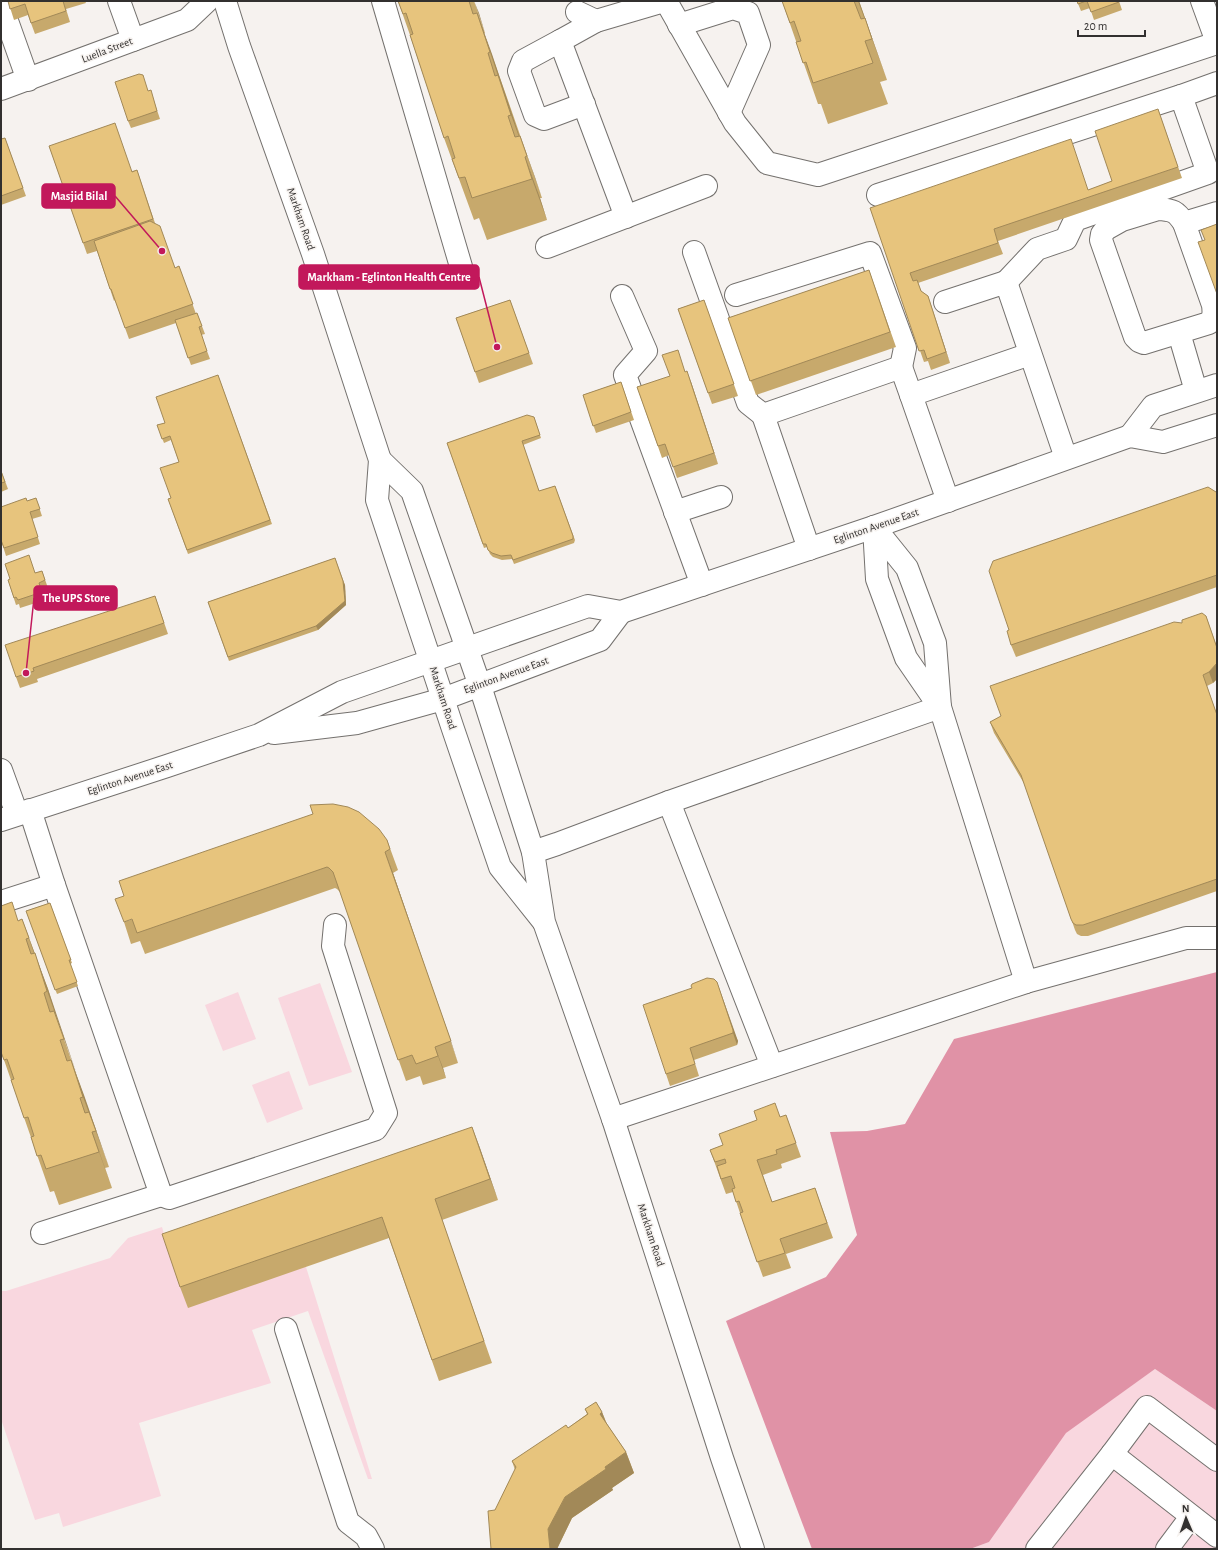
<svg xmlns="http://www.w3.org/2000/svg" width="1218" height="1550" font-family="'Alegreya Sans',sans-serif">
	<style>
		.green { fill: #f9d7df }
		.forest { fill: #e092a6 }
		.lines { fill: none; stroke-linecap: round; stroke-linejoin: round }
		.minor-casing { stroke: #74716e; stroke-width: 24 }
		.major-casing { stroke: #74716e; stroke-width: 24 }
		.minor { stroke: #fff; stroke-width: 22 }
		.major { stroke: #fff; stroke-width: 22 }
		.wall { fill: #c7a96c }
		.shaded-wall { fill: #a28958 }
		.building { fill: #e7c47d; stroke: #a28958 }
		.labels { text-anchor: middle; dominant-baseline: central; stroke-width: 3; stroke-linejoin: round; paint-order: stroke }
		.street-label { font-size: 11px; fill: #32302f; stroke: #f6f2ef }
		.leader { fill: none; stroke: #c2185b; stroke-width: 1.5 }
		.callout-dot { fill: #c2185b; stroke: #f6f2ef; stroke-width: 1.5 }
		.callout { fill: #c2185b; stroke: #c2185b; stroke-width: 1.5 }
		.callout-label { font-size: 12px; text-anchor: middle; font-weight: bold; fill: #fff }
	</style>
	<rect width="100%" height="100%" fill="#f6f2ef"/>
	<!-- green -->
	<g class="green">
		<polygon points="320,983 352,1072 309,1086 278,998"/>
		<polygon points="238,992 256,1039 223,1051 205,1005"/>
		<polygon points="289,1071 303,1109 267,1123 252,1085"/>
		<polygon points="162,1227 170,1255 306,1267 372,1479 368,1479 308,1311 252,1330 271,1383 139,1423 161,1496 63,1527 59,1513 35,1520 1,1419 1,1291 6,1291 110,1258 128,1238"/>
		<polygon points="1155,1369 1217,1411 1217,1549 970,1549 989,1542 1066,1432"/>
	</g>
	<!-- forest -->
	<polygon class="forest" points="1217,972 1217,1411 1155,1369 1066,1433 989,1542 970,1549 812,1549 726,1321 826,1277 857,1235 830,1132 867,1131 905,1124 954,1039"/>
	<g class="lines">
		<!-- minor casing -->
		<g class="minor-casing">
			<g id="minor">
				<polyline points="119,1 133,40"/>
				<polyline points="383,1 462,270"/>
				<polyline points="666,1 735,123 767,163 818,175 1217,43"/>
				<polyline points="1202,1 1217,42"/>
				<polyline points="1,4 28,80"/>
				<polyline points="577,12 596,21 664,1"/>
				<polyline points="596,21 560,41 626,217"/>
				<polyline points="679,25 733,8 748,13 759,45 729,113"/>
				<polyline points="560,41 523,61 519,71 535,115 544,119 584,104"/>
				<polyline points="1,89 187,20 207,1"/>
				<polyline points="1181,96 1217,83"/>
				<polyline points="878,195 1181,96 1208,173 1075,220 1066,239 1037,249 1006,282"/>
				<path d="M1158,209C1173,210 1176,211 1184,223L1213,305C1214,313 1214,317 1209,323L1144,343L1139,341L1135,337L1101,240L1102,234L1106,229L1122,220Z"/>
				<polyline points="1184,223 1217,213"/>
				<polyline points="547,247 706,186"/>
				<polyline points="694,252 748,403 763,415"/>
				<polyline points="736,295 870,253 905,348 901,367"/>
				<polyline points="622,296 646,351 625,375 702,585"/>
				<polyline points="945,302 1006,282 1066,458"/>
				<polyline points="1179,333 1196,391"/>
				<polyline points="948,501 911,395 1030,354"/>
				<polyline points="675,512 721,497"/>
				<polyline points="874,527 907,568 935,643 940,707 1026,982"/>
				<polyline points="874,527 877,579 906,658 939,706"/>
				<polyline points="809,549 763,415 901,367 911,395"/>
				<polyline points="1,770 17,814"/>
				<polyline points="669,802 772,1066"/>
				<polyline points="30,810 54,885 161,1195 169,1198 376,1129 386,1113 333,946 335,925"/>
				<polyline points="533,852 557,844 669,802 940,707"/>
				<polyline points="1,902 54,885"/>
				<polyline points="613,1119 1026,982 1186,938 1217,938"/>
				<polyline points="42,1233 161,1195"/>
				<polyline points="286,1329 348,1522 366,1536 373,1549"/>
				<polyline points="1112,1454 1147,1407 1217,1460"/>
				<polyline points="1037,1549 1112,1454 1217,1536"/>
				<polyline points="1167,1549 1191,1517"/>
			</g>
		</g>
		<!-- major casing -->
		<g class="major-casing">
			<g id="major">
				<polyline points="225,1 239,46 313,254 380,460 377,500 453,729 500,867 543,921"/>
				<polyline points="1130,436 1153,406 1217,385"/>
				<polyline points="380,460 412,491 480,686 533,852 544,922 613,1119 722,1458 753,1549"/>
				<polyline points="274,733 357,723 443,699 600,640 621,612"/>
				<polyline points="1,820 167,766 259,735 342,692 588,606 621,612 874,527 1130,436 1163,442 1217,425"/>
			</g>
		</g>
		<!-- minor -->
		<use href="#minor" class="minor"/>
		<!-- major -->
		<use href="#major" class="major"/>
	</g>
	<!-- wall -->
	<g class="wall">
		<polygon points="8,1 85,1 86,3 66,9 70,22 35,34 28,15 14,20"/>
		<polygon points="398,1 474,1 485,33 484,33 505,92 542,198 540,198 547,220 487,240 479,218 474,220 444,138 410,35"/>
		<polygon points="782,1 859,1 887,80 880,82 888,104 828,124 821,104 818,104"/>
		<polygon points="1077,1 1119,1 1122,10 1094,20 1090,8 1081,11"/>
		<polygon points="148,91 153,98 160,119 131,128 128,121"/>
		<polygon points="1158,109 1182,178 998,241 1003,254 918,283 921,291 928,296 950,363 931,370 928,361 924,362 870,208 1089,190 1112,181"/>
		<polygon points="5,138 26,196 1,205 1,139"/>
		<polygon points="49,146 132,171 137,170 155,223 175,268 179,266 196,314 197,313 205,334 201,335 210,359 191,365 176,323 129,339 115,300 114,301 110,289 97,251 87,254"/>
		<polygon points="869,270 896,347 756,395 728,318"/>
		<polygon points="510,300 533,364 479,383 456,318"/>
		<polygon points="704,300 738,396 712,404 678,309"/>
		<polygon points="686,372 691,382 718,464 677,478 669,455 662,458 637,387"/>
		<polygon points="218,375 272,524 188,554 168,499 171,498 179,462 171,440 164,443 157,425 165,423"/>
		<polygon points="621,382 634,420 596,433 583,395"/>
		<polygon points="534,417 541,438 523,445 539,491 555,486 575,540 574,543 514,564 512,559 502,560 493,557 490,554 487,547 484,548 447,443"/>
		<polygon points="1,470 8,489 1,492"/>
		<polygon points="1216,492 1217,492 1217,587 1016,657 1011,645 1009,630"/>
		<polygon points="36,498 42,516 32,519 40,544 6,556 1,540 27,501"/>
		<polygon points="335,558 345,585 346,605 318,630 229,661 208,602"/>
		<polygon points="42,571 48,588 42,590 45,600 20,608 19,604 16,605 8,580"/>
		<polygon points="155,596 168,634 37,679 38,682 20,688 16,677"/>
		<polygon points="1206,616 1217,647 1217,679 1213,683 1207,686 1217,715 1217,891 1088,936 1081,936 1077,934 1075,930 1025,785 994,733 990,722"/>
		<polygon points="387,840 398,870 393,873 458,1063 443,1068 446,1078 423,1085 420,1076 406,1081 340,892 337,889 335,888 145,954 140,941 131,944 124,922"/>
		<polygon points="50,903 72,963 70,964 78,986 57,994 26,911"/>
		<polygon points="22,919 48,989 59,1025 102,1148 109,1167 105,1168 112,1188 59,1205 54,1191 50,1192 4,1060 19,920"/>
		<polygon points="707,978 738,1041 737,1045 694,1060 699,1076 670,1086 666,1074 692,988"/>
		<polygon points="786,1115 801,1157 781,1164 782,1168 763,1175 772,1202 815,1188 833,1238 786,1254 791,1268 763,1277 740,1213 733,1192 726,1194 710,1150 723,1145"/>
		<polygon points="472,1127 498,1200 442,1220 492,1363 439,1381 389,1238 188,1308 180,1287"/>
		<polygon points="585,1409 602,1412 607,1424 626,1452 634,1473 612,1488 613,1490 572,1518 557,1549 491,1549 495,1510 515,1470 512,1461 568,1428 587,1414"/>
	</g>
	<!-- shaded-wall -->
	<g class="shaded-wall">
		<polygon points="474,1 479,13 485,33"/>
		<polygon points="858,1 859,1 887,80 872,39"/>
		<polygon points="477,13 492,54 526,156 511,115"/>
		<polygon points="520,136 535,177 542,198 527,156"/>
		<polygon points="525,157 540,198 547,220 532,179"/>
		<polygon points="928,296 932,308 950,363 946,352"/>
		<polygon points="687,371 691,382 718,464 714,453"/>
		<polygon points="343,581 345,585 346,605 318,630 316,626"/>
		<polygon points="1217,663 1217,679 1213,683 1209,672"/>
		<polygon points="385,852 393,873 458,1063 451,1041"/>
		<polygon points="22,919 48,989 77,1075 64,1039"/>
		<polygon points="717,982 738,1041 737,1045 733,1033"/>
		<polygon points="435,1047 443,1068 446,1078 438,1056"/>
		<polygon points="71,1060 84,1095 109,1167 83,1097"/>
		<polygon points="80,1098 105,1168 112,1188 99,1152"/>
		<polygon points="472,1127 480,1148 498,1200 490,1179"/>
		<polygon points="602,1412 610,1433 600,1414"/>
		<polygon points="626,1452 634,1473 612,1488 613,1490 572,1518 557,1549 550,1549 548,1529 565,1497 605,1467"/>
	</g>
	<!-- building -->
	<g class="building">
		<polygon points="8,1 63,1 66,11 31,23 25,4 10,9"/>
		<polygon points="398,1 469,1 473,14 477,13 490,52 488,53 495,76 498,75 511,115 508,116 515,137 520,136 527,156 525,157 532,179 472,198 465,177 459,178 452,159 455,158 448,136 444,138 410,35 413,34 406,13 403,14"/>
		<polygon points="782,1 854,1 861,19 865,18 872,39 865,41 873,63 813,83 806,62 803,63 796,42 801,41 794,21 790,23"/>
		<polygon points="1077,1 1086,1 1078,4"/>
		<polygon points="1087,1 1119,1 1119,2 1091,12"/>
		<polygon points="139,74 143,75 148,91 151,90 157,111 128,121 115,82"/>
		<polygon points="1158,109 1178,167 994,229 998,243 910,273 913,281 917,280 921,291 928,296 946,352 927,359 924,350 919,351 870,208 1071,139 1088,190 1112,181 1095,131"/>
		<polygon points="115,123 132,172 137,170 153,219 83,243 49,146"/>
		<polygon points="5,138 23,188 1,196 1,139"/>
		<polygon points="150,221 160,226 175,268 179,266 193,304 125,328 111,289 110,289 94,241"/>
		<polygon points="1217,224 1217,294 1198,242 1205,240 1201,230"/>
		<polygon points="869,270 890,332 750,381 728,318"/>
		<polygon points="510,300 529,353 475,372 456,318"/>
		<polygon points="704,300 734,384 708,393 678,309"/>
		<polygon points="197,313 202,326 199,327 207,351 188,358 175,320"/>
		<polygon points="678,350 685,372 687,371 714,453 673,467 665,444 658,446 637,387 670,376 662,355"/>
		<polygon points="218,375 270,520 187,550 168,499 171,498 160,468 179,462 170,436 162,439 157,425 165,423 156,397"/>
		<polygon points="621,382 631,412 593,426 583,395"/>
		<polygon points="527,415 534,417 540,435 522,441 539,491 555,486 573,536 573,539 513,560 511,555 501,556 492,553 488,550 486,544 483,544 447,443"/>
		<polygon points="1,471 5,482 1,483"/>
		<polygon points="1208,487 1216,492 1217,492 1217,575 1011,645 1007,631 1009,630 989,571 993,561"/>
		<polygon points="26,498 27,501 36,498 40,509 30,512 38,537 4,548 1,540 1,507"/>
		<polygon points="29,555 35,573 42,571 45,580 39,583 42,592 18,600 16,597 14,598 8,580 10,579 5,564"/>
		<polygon points="335,558 343,581 345,601 316,626 228,657 208,602"/>
		<polygon points="155,596 164,623 33,668 34,671 16,677 5,645"/>
		<polygon points="1202,613 1206,616 1217,648 1217,663 1209,672 1203,675 1217,715 1217,879 1083,925 1076,925 1073,923 1071,919 1021,775 990,722 1001,716 990,686 1174,622 1182,623 1182,620"/>
		<polygon points="333,804 348,807 359,812 379,829 387,840 390,849 385,852 451,1041 435,1047 438,1056 416,1064 412,1055 398,1060 333,872 329,868 327,867 137,933 132,919 124,922 115,899 124,896 119,881 313,814 310,805"/>
		<polygon points="12,902 18,921 22,919 29,938 26,939 31,954 35,953 47,991 44,993 50,1012 54,1011 64,1039 60,1040 67,1061 71,1060 83,1097 80,1098 85,1113 89,1112 96,1131 92,1132 99,1152 46,1169 41,1155 37,1156 31,1137 34,1136 28,1117 24,1118 11,1080 14,1079 7,1059 4,1060 1,1052 1,906"/>
		<polygon points="50,903 71,960 69,960 77,982 55,990 26,911"/>
		<polygon points="707,978 714,979 717,982 733,1030 733,1033 690,1048 695,1064 666,1074 643,1005 692,988 691,986 692,984"/>
		<polygon points="775,1103 780,1117 786,1115 796,1143 776,1150 777,1154 757,1160 772,1202 815,1188 827,1223 780,1239 785,1253 757,1262 740,1213 743,1212 739,1201 736,1202 732,1189 735,1188 731,1176 721,1179 717,1166 726,1163 725,1159 715,1162 710,1150 723,1145 719,1134 757,1120 754,1111"/>
		<polygon points="472,1127 490,1179 435,1199 484,1341 432,1360 382,1217 180,1287 162,1234"/>
		<polygon points="596,1402 602,1412 600,1414 626,1452 605,1467 606,1469 565,1497 548,1529 550,1549 491,1549 488,1511 495,1510 516,1467 512,1461 566,1425 568,1428 588,1414 585,1409"/>
	</g>
	<g class="labels">
		<!-- street labels -->
		<g class="street-label">
			<text transform="translate(107 50) rotate(-21)">Luella Street</text>
			<text transform="translate(301 219) rotate(71)">Markham Road</text>
			<text transform="translate(876 526) rotate(-19)">Eglinton Avenue East</text>
			<text transform="translate(506 675) rotate(-20)">Eglinton Avenue East</text>
			<text transform="translate(443 698) rotate(72)">Markham Road</text>
			<text transform="translate(130 778) rotate(-18)">Eglinton Avenue East</text>
			<text transform="translate(651 1235) rotate(72)">Markham Road</text>
		</g>
	</g>
	<!-- callouts -->
	<path class="leader" d="M162 251L115 196M497 347L479 277M26 673L34 598"/>
	<g class="callout-dot">
		<circle cx="162" cy="251" r="4"/>
		<circle cx="497" cy="347" r="4"/>
		<circle cx="26" cy="673" r="4"/>
	</g>
	<g class="callout">
		<rect x="42" y="184" width="73" height="24" rx="4"/>
		<rect x="299" y="265" width="180" height="24" rx="4"/>
		<rect x="34" y="586" width="83" height="24" rx="4"/>
	</g>
	<g class="callout-label">
		<text x="79" y="200">Masjid Bilal</text>
		<text x="389" y="281">Markham - Eglinton Health Centre</text>
		<text x="76" y="602">The UPS Store</text>
	</g>
	<!-- border -->
	<rect width="1218" height="1550" fill="none" stroke="#32302f" stroke-width="4"/>
	<!-- north arrow -->
	<g transform="translate(1186 1518) rotate(358)" stroke="#f6f2ef" stroke-width="3" paint-order="stroke">
	<path d="M0-3L7 15L0 10L-7 15Z" fill="#32302f"/>
	<text y="-6" font-size="11" font-weight="bold" text-anchor="middle" fill="#32302f">N</text>
	</g>
	<!-- scale -->
	<path d="M1078 30v6h67v-6" fill="none" stroke="#32302f" stroke-width="2"/>
	<text x="1084" y="30" font-size="12" fill="#32302f" stroke="#f6f2ef" stroke-width="3" paint-order="stroke">20 m</text>
</svg>
